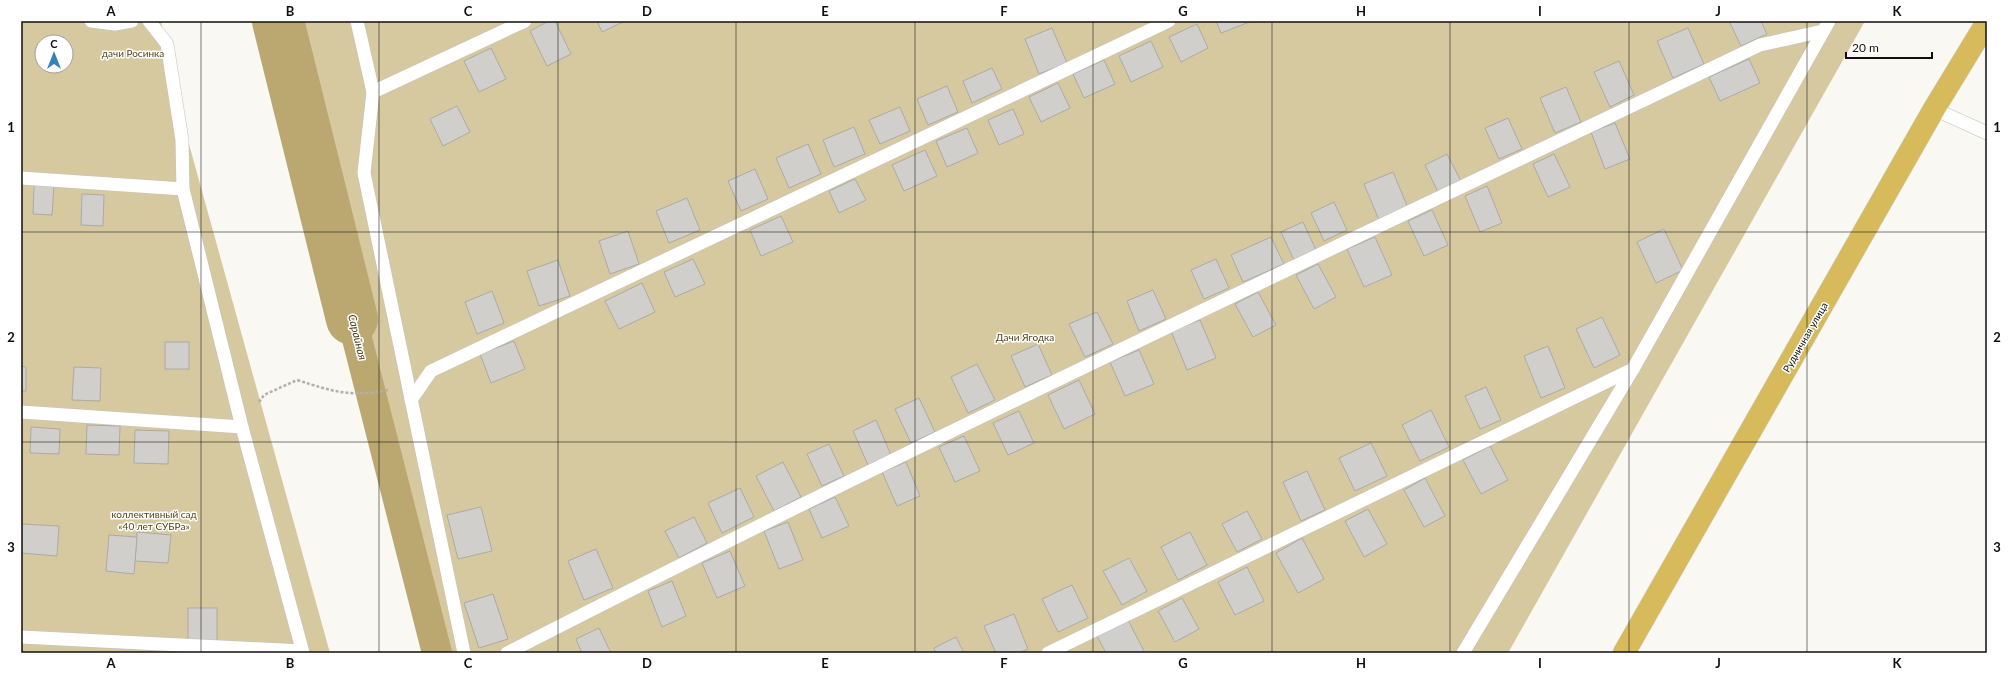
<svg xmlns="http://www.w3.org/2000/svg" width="2008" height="674" font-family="Lato,sans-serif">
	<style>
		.green { fill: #d6c9a0; fill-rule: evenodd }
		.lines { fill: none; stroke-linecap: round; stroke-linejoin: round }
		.canal { stroke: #bba871; stroke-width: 30 }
		.river { stroke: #bba871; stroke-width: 52 }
		.building { fill: #d1cfcb; stroke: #abaaa5 }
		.service-casing { stroke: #c4c2be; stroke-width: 14 }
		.trunk-casing { stroke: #d4d4d4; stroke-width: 23 }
		.path { stroke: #b1b0ac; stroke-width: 2.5; stroke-dasharray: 3 2; stroke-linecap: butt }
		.service { stroke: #fff; stroke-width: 13 }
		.trunk { stroke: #d6ba5c; stroke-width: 22 }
		.grid { fill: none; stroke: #100f0e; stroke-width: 1; stroke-opacity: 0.55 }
		.labels { text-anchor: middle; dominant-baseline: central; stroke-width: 3; stroke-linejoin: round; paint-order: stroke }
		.park-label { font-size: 10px; fill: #53461a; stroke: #fff }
		.street-label { font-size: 10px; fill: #100f0e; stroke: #fff }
		.water-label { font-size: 11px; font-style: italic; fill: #504216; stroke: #fff }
		.neatline { fill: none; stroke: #100f0e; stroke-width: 1.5 }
		.grid-label { font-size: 13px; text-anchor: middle; font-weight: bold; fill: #100f0e }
	</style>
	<rect width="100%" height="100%" fill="#faf8f3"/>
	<!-- green -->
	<g class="green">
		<path d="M21,21H161L174,90L330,653H21ZM42,42H66V66H42Z"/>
		<polygon points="286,21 1865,21 1508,653 442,653"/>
	</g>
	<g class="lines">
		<!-- canal -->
		<polyline class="canal" points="352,319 437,653"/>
		<!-- river -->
		<polyline class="river" points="278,21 352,319"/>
	</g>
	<!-- building -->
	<g class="building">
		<polygon points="549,21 555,21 571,54 547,66 530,31"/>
		<polygon points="597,21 625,21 602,32"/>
		<polygon points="1216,21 1252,21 1221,33"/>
		<polygon points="1729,21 1761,21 1767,34 1741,46"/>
		<polygon points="1197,24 1208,48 1181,62 1169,37"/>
		<polygon points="1052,28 1067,63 1039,74 1025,39"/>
		<polygon points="1688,28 1704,64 1673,78 1657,41"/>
		<polygon points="1151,41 1163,67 1131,82 1119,56"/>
		<polygon points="491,48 506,79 479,92 464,61"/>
		<polygon points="1749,59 1760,83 1720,101 1709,77"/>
		<polygon points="1104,60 1115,84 1084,98 1073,74"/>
		<polygon points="1619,61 1634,95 1610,107 1594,72"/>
		<polygon points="992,68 1002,89 972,103 963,81"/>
		<polygon points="1058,83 1070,108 1041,122 1029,97"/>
		<polygon points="947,86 958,112 928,125 917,99"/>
		<polygon points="1566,87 1581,122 1555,133 1540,98"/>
		<polygon points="457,106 470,132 443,146 430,119"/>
		<polygon points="900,107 910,131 880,144 869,120"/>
		<polygon points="1013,109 1024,134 999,145 988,120"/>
		<polygon points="1508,118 1522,149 1499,159 1485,128"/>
		<polygon points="1615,123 1630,159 1605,169 1591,132"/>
		<polygon points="854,127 865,154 834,167 823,140"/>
		<polygon points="967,128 978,153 947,167 936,141"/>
		<polygon points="808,144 821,174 789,188 776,158"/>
		<polygon points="925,150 937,176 904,191 892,165"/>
		<polygon points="1447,154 1461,181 1438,192 1425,165"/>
		<polygon points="1554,154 1570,187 1548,197 1533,164"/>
		<polygon points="755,169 768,199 741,211 728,181"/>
		<polygon points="1393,172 1408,208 1379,220 1364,184"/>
		<polygon points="855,179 866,200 839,213 829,191"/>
		<polygon points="34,185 54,186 52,215 33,214"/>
		<polygon points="1487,186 1502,223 1480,232 1465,196"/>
		<polygon points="82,194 104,195 103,226 81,225"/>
		<polygon points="687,198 700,230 669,243 656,211"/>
		<polygon points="1334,202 1347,230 1324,241 1311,213"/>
		<polygon points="1432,210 1448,245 1424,256 1408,221"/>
		<polygon points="781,216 793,242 761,256 750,230"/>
		<polygon points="1303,222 1316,250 1294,260 1281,232"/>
		<polygon points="1664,229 1683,270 1656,283 1637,242"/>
		<polygon points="628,231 639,264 610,274 599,241"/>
		<polygon points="1271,237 1284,264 1243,282 1231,255"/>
		<polygon points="1375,237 1392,275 1364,287 1347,249"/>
		<polygon points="693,259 705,284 675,297 664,272"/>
		<polygon points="1216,259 1229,288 1204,299 1191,270"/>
		<polygon points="558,260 570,296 539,306 527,271"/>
		<polygon points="1318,264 1336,297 1314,309 1296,275"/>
		<polygon points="642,283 655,312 619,329 605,301"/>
		<polygon points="1153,290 1166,319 1139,331 1127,301"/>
		<polygon points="492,291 504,323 477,334 465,302"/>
		<polygon points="1258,292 1276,325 1253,337 1235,304"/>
		<polygon points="1097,312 1113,344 1085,357 1069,324"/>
		<polygon points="1602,317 1620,355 1594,368 1576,329"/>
		<polygon points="1200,320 1216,358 1187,370 1171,331"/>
		<polygon points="514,341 525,369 491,383 480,354"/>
		<rect x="165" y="342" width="24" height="27"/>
		<polygon points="1038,344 1052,375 1025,387 1011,356"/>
		<polygon points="1548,346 1565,388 1541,398 1524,356"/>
		<polygon points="1139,350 1154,384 1125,396 1110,362"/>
		<polygon points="977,364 995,400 968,413 951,377"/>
		<polygon points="21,366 26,367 26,391 21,391"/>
		<polygon points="74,367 101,368 100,401 72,400"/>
		<polygon points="1079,380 1095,414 1064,429 1048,395"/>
		<polygon points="1486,387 1501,420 1480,429 1465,396"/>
		<polygon points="919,398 935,432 911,443 895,409"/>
		<polygon points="1431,410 1449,447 1420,461 1402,425"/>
		<polygon points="1019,411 1034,443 1008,455 993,423"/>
		<polygon points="876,420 891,455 868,465 853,431"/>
		<polygon points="87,425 120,426 119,455 86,454"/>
		<polygon points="31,427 60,429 59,454 30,453"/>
		<polygon points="135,430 169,431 168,464 134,463"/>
		<polygon points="964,436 980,471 955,482 939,447"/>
		<polygon points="1371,443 1387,476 1355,491 1339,458"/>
		<polygon points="829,444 844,476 822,486 807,454"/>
		<polygon points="1490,446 1508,480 1481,494 1463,460"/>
		<polygon points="783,462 801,497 774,511 756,476"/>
		<polygon points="906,462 920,496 897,506 882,472"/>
		<polygon points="1307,471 1325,510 1301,521 1283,482"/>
		<polygon points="1425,478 1445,516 1424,527 1404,490"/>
		<polygon points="740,488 754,517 722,533 708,503"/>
		<polygon points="835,497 849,526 822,538 809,509"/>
		<polygon points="481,507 492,551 458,559 447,515"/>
		<polygon points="1368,509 1387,544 1364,557 1345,521"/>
		<polygon points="1247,511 1262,539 1237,552 1222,524"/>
		<polygon points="694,517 707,543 679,558 665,531"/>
		<polygon points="788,522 803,560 779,569 764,531"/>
		<polygon points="21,524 59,526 57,556 21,553"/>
		<polygon points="137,532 171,535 168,563 135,561"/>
		<polygon points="1190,532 1207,565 1178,580 1161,547"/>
		<polygon points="109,535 137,537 134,574 106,571"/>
		<polygon points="1302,538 1324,579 1298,593 1276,553"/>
		<polygon points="596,549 613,588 584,600 568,561"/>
		<polygon points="730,551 745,586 717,598 702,563"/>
		<polygon points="1129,558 1147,591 1122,605 1103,571"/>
		<polygon points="1247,567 1264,601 1235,615 1218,582"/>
		<polygon points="672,581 686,616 662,627 648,591"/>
		<polygon points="1072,585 1088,618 1058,632 1042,599"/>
		<polygon points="493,594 508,639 479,648 464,603"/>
		<polygon points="1182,598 1199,629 1175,642 1158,611"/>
		<rect x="188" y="608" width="29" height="34"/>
		<polygon points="1014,614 1028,649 1018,653 996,653 984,626"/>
		<polygon points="1128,620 1145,653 1106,653 1097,636"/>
		<polygon points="599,628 611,653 582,653 576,639"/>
		<polygon points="956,637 964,653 936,653 934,648"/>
	</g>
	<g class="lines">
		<!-- service casing -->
		<g class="service-casing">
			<g id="service">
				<polyline points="91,21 115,24 132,21"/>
				<polyline points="149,21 167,44 182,140 183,189 242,427 303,653"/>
				<polyline points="357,21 373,92 364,173 464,653"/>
				<polyline points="373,92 525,21"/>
				<polyline points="1934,109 1987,133"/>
				<polyline points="21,178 183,189"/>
				<polyline points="411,400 431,371 1169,21"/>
				<polyline points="21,412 242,427"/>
				<polyline points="21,637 302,651"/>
				<path d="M507,653C920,441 1341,245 1760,45L1823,31"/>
				<polyline points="1048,653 1633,369"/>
				<polyline points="1463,653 1633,369 1829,21"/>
			</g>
		</g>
		<!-- trunk casing -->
		<g class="trunk-casing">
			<polyline id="trunk" points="1624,653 1934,109 1987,22"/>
		</g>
		<!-- path -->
		<path class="path" d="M259,402L264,395L297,380C335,392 348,397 388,390"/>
		<!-- service -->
		<use href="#service" class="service"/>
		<!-- trunk -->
		<use href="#trunk" class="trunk"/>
	</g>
	<!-- grid -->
	<path class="grid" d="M201,21V653M379,21V653M558,21V653M736,21V653M915,21V653M1093,21V653M1272,21V653M1450,21V653M1629,21V653M1807,21V653M21,232H1987M21,442H1987"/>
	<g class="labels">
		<!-- park labels -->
		<g class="park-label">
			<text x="133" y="53">дачи Росинка</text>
			<text x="1025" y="337">Дачи Ягодка</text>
			<text x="154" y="514">коллективный сад<tspan x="154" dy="12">«40 лет СУБРа»</tspan></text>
		</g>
		<!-- street labels -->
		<g class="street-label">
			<text transform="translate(1805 337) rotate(-60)">Рудничная улица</text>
		</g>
		<!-- water labels -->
		<g class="water-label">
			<text transform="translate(358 337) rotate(76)">Сарайная</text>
		</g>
	</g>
	<!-- border -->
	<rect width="2008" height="674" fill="none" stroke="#ffffff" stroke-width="44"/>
	<!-- north arrow -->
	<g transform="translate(54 54)"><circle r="19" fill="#ffffff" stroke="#9f9f9f"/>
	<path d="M0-3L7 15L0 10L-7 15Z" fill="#3882b6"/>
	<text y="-6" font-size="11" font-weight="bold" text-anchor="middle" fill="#100f0e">С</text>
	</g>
	<!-- scale -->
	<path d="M1846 52v6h86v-6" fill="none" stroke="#100f0e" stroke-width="2"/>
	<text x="1852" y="52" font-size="12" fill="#100f0e" stroke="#ffffff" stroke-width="3" paint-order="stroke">20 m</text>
	<rect x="22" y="22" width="1964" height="630" class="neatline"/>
	<g class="grid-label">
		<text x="111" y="16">A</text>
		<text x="290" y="16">B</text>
		<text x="468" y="16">C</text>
		<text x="647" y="16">D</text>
		<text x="825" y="16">E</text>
		<text x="1004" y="16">F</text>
		<text x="1183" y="16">G</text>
		<text x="1361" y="16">H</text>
		<text x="1540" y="16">I</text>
		<text x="1718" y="16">J</text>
		<text x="1897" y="16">K</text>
		<text x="11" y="132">1</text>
		<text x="1997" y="132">1</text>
		<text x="11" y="342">2</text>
		<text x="1997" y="342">2</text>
		<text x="11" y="552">3</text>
		<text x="1997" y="552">3</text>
		<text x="111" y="668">A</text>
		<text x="290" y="668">B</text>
		<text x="468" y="668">C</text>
		<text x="647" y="668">D</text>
		<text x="825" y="668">E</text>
		<text x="1004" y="668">F</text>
		<text x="1183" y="668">G</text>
		<text x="1361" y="668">H</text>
		<text x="1540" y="668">I</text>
		<text x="1718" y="668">J</text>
		<text x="1897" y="668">K</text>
	</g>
</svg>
